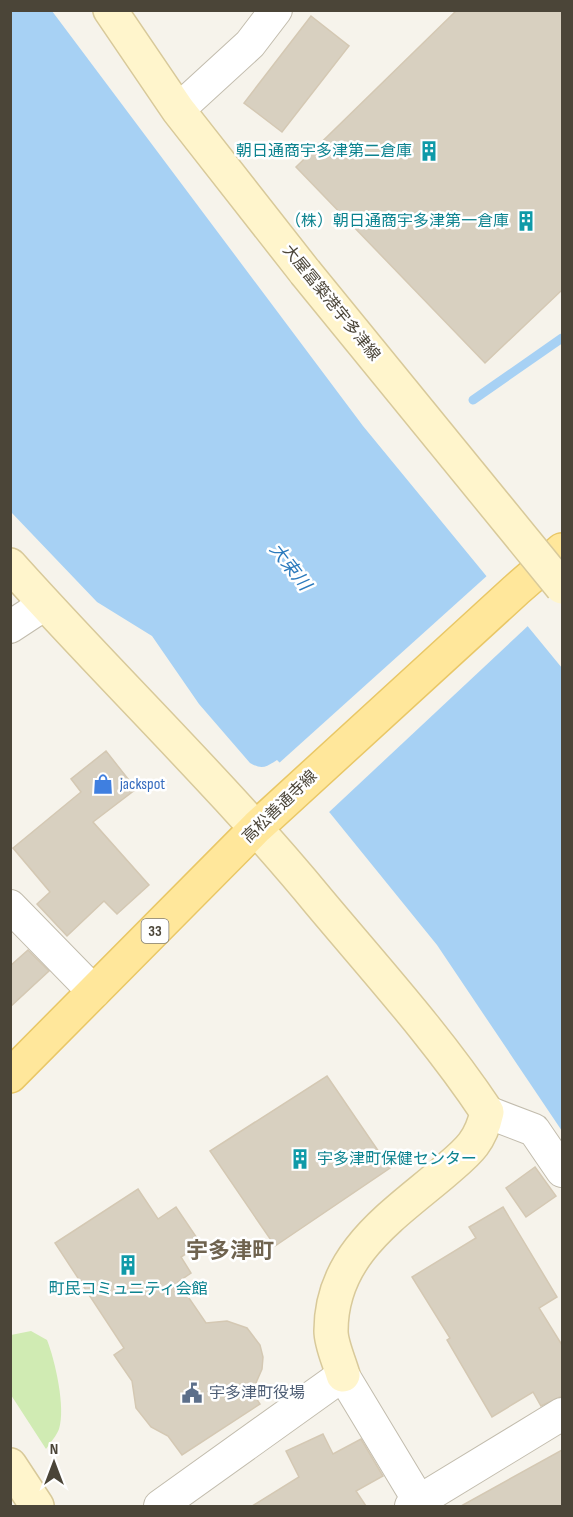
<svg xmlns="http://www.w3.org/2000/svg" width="573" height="1517" font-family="'Sofia Sans Condensed','Noto Sans JP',sans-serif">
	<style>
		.green { fill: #d0ebb3 }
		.water { fill: #a7d1f4 }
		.pier { fill: #f6f3eb }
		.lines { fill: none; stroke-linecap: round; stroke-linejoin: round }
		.stream { stroke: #a7d1f4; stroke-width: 9 }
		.building { fill: #d8d0c0; stroke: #d4c8b3; stroke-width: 1.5 }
		.street-casing { stroke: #c2bcad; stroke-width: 34 }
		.secondary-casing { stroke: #d8c99a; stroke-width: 36 }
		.primary-casing { stroke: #e9c766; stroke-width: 36 }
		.street { stroke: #fff; stroke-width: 32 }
		.secondary { stroke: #fff5cc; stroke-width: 33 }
		.primary { stroke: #ffe79b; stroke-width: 33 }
		.secondary-bridge-casing { stroke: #d8c99a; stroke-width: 36; stroke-linecap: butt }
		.secondary-bridge { stroke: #fff5cc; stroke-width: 33 }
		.labels { text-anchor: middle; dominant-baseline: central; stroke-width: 5; stroke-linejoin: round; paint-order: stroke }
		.shield { fill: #fff; stroke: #817d74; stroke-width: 1.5 }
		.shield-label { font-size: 15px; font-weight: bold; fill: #4b4538 }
		.culture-label { font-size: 16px; fill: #0d838f; stroke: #fff; text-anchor: end }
		.street-label { font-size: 16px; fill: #4b4538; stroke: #fff }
		.shop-label { font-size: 16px; fill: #366cbe; stroke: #fff; text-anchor: start }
		.service-label { font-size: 16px; fill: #4e5e75; stroke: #fff; text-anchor: start }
		.water-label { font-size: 18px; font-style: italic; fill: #2b7abd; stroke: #fff }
		.district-label { font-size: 22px; font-weight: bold; fill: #6f634f; stroke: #fff }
	</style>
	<rect width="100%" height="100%" fill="#f6f3eb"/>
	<!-- green -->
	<path class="green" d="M31,1331L47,1340C55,1360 66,1408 59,1429C57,1435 50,1443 46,1449L11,1395V1335Z"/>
	<!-- water -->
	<path class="water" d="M11,11H52L363,426L562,668V1131L437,945L330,813L277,760C266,767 262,770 250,763L199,704L152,636L97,602L11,512Z"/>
	<!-- pier -->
	<polygon class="pier" points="489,574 530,624 327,814 278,764"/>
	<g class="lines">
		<!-- stream -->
		<polyline class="stream" points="473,400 562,338"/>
	</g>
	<!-- building -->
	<g class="building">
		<polygon points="457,10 562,10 562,290 485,363 296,167"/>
		<polygon points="311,16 349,46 282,132 244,103"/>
		<polygon points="106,751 136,789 93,822 149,885 117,914 104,901 67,936 37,904 50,892 13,848 81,792 71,779"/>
		<polygon points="28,950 49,971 10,1007 10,966"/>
		<polygon points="327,1076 390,1168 275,1246 210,1151"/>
		<polygon points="535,1167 556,1196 526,1217 506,1188"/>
		<polygon points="138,1189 158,1219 176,1207 201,1244 181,1257 191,1273 178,1282 206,1323 227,1321 247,1328 260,1345 263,1357 262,1369 252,1392 260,1404 182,1455 168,1436 151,1427 136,1408 132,1381 114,1355 124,1348 55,1243"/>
		<polygon points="503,1207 557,1297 539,1308 562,1345 562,1396 541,1406 533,1392 492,1417 447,1340 450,1338 412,1277 476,1238 469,1227"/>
		<polygon points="323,1434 333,1454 361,1439 383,1476 356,1491 366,1506 252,1506 299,1477 286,1451"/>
		<polygon points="562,1450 562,1506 461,1506"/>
	</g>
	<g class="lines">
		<!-- street casing -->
		<g class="street-casing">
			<g id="street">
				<polyline points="178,110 250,44 276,10"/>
				<polyline points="10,627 45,604"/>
				<polyline points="10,906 94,992"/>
				<polyline points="487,1112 534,1130 562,1171"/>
				<polyline points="160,1506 343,1375 422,1506"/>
				<polyline points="411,1506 562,1414"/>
			</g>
		</g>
		<!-- secondary casing -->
		<g class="secondary-casing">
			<g id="secondary">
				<polyline points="110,10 178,110 305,272"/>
				<path d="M10,565C112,679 223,785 320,903C377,971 437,1037 487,1112C480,1144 466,1153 443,1173C391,1217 331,1255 331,1331C331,1344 339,1361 343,1375"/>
				<polyline points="10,1465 37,1506"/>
			</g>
		</g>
		<!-- primary casing -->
		<g class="primary-casing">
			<polyline id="primary" points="10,1076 257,827 516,590 562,550"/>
		</g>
		<!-- street -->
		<use href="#street" class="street"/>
		<!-- secondary -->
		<use href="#secondary" class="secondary"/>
		<!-- primary -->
		<use href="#primary" class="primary"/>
		<!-- secondary-bridge casing -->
		<g class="secondary-bridge-casing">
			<polyline id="secondary-bridge" points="305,272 562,587"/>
		</g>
		<!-- secondary-bridge -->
		<use href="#secondary-bridge" class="secondary-bridge"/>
	</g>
	<!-- icons -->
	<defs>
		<g id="building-bare" transform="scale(1.62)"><path d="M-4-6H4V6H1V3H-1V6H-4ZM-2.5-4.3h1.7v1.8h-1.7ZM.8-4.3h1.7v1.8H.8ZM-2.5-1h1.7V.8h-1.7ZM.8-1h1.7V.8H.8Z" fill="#0f9aa8" stroke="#fff" stroke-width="2.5" paint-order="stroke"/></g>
		<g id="shop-bare" transform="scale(1.62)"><path d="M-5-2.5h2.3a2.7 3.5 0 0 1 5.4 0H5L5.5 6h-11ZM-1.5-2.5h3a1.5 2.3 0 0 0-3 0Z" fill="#3f7fe0" stroke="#fff" stroke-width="2.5" paint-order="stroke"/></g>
		<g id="civic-bare" transform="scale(1.62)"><path d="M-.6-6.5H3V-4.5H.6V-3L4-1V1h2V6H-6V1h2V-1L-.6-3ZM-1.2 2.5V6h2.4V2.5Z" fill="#5c6f8a" stroke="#fff" stroke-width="2.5" paint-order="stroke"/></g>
	</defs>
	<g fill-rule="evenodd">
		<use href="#building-bare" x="429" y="151"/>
		<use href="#building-bare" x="526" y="221"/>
		<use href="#shop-bare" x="103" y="784"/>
		<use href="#building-bare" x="300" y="1159"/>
		<use href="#building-bare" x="128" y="1265"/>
		<use href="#civic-bare" x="192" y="1393"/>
	</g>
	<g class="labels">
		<!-- shield labels -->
		<rect class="shield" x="141.5" y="919" width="27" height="24" rx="4.5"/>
		<g class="shield-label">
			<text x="155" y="931">33</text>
		</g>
		<!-- culture labels -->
		<g class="culture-label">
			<text x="412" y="151">朝日通商宇多津第二倉庫</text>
			<text x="509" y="221">（株）朝日通商宇多津第一倉庫</text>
			<text x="317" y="1159" text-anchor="start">宇多津町保健センター</text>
			<text x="128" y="1289" text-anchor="middle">町民コミュニティ会館</text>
		</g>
		<!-- street labels -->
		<g class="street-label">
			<text transform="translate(331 303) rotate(51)">大屋冨築港宇多津線</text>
			<text transform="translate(280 807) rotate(-44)">高松善通寺線</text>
		</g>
		<!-- shop labels -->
		<g class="shop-label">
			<text x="120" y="784">jackspot</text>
		</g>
		<!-- service labels -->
		<g class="service-label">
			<text x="209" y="1393">宇多津町役場</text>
		</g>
		<!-- water labels -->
		<g class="water-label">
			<text transform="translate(290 567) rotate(52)">大束川</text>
		</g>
		<!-- district labels -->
		<g class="district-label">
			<text x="230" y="1251">宇多津町</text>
		</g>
	</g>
	<!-- border -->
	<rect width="573" height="1517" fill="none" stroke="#4b4538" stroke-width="24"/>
	<!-- north arrow -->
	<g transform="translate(54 1463)" stroke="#ffffff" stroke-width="4.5" paint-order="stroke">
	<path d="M0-4.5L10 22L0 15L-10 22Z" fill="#4b4538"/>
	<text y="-9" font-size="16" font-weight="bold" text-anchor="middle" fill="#4b4538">N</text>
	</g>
</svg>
